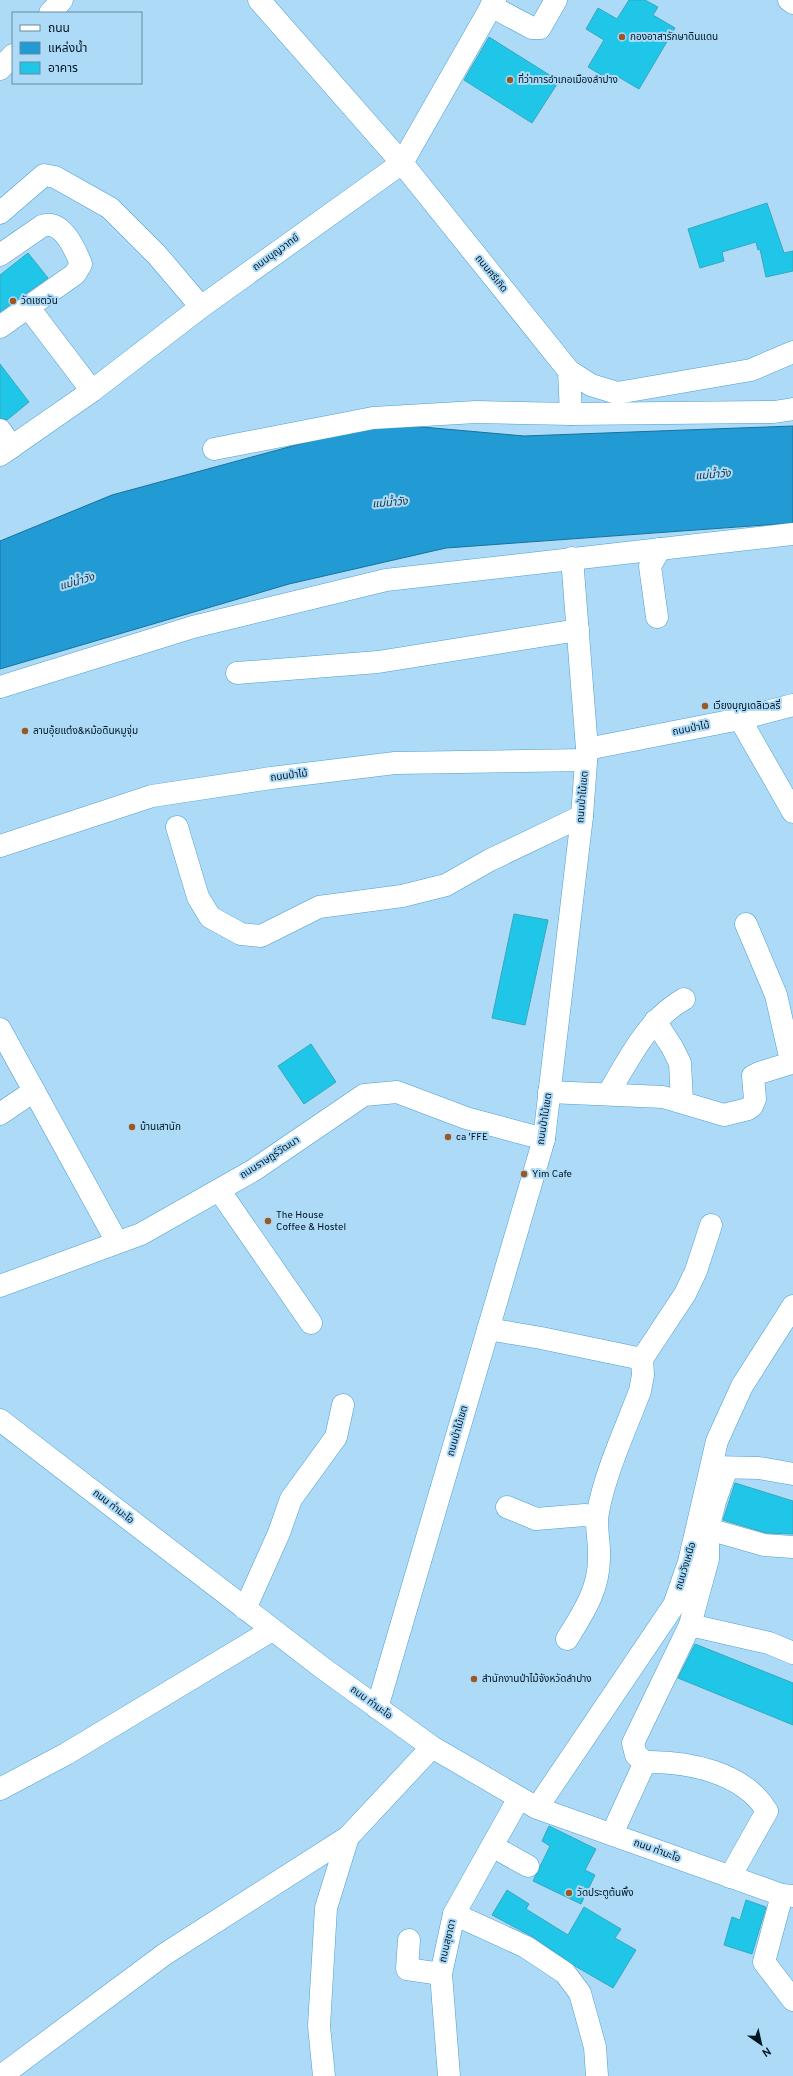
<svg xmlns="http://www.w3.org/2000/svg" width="793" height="2076" font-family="Overpass,'Noto Sans Thai',sans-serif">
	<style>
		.water { fill: #229ad3; stroke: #18729e }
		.building { fill: #20c6e7; stroke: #36a7c0 }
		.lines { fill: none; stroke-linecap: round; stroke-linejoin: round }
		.minor-casing { stroke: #4ea0ce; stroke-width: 23 }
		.minor { stroke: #fff; stroke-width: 22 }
		.poi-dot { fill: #9a5924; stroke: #acdaf7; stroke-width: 1.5 }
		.labels { text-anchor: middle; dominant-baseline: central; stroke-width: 4; stroke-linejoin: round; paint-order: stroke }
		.poi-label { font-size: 10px; fill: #001422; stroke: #acdaf7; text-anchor: start }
		.street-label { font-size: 10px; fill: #001422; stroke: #acdaf7 }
		.water-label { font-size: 11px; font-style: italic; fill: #19303e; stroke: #acdaf7 }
	</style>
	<rect width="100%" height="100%" fill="#acdaf7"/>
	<!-- water -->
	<polygon class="water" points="377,423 524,436 793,426 793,523 446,548 289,584 0,669 0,541 112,495"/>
	<!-- building -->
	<g class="building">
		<polygon points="629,0 645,0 658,7 653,15 675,28 639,89 617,76 613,82 588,67 604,40 586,29 598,8 617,19"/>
		<polygon points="489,37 559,81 532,123 464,80"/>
		<polygon points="767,203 784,253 793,251 793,271 766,277 760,249 758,250 756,242 722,252 724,261 700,268 688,229"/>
		<polygon points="28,253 48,278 0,312 0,275"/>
		<polygon points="0,364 29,402 7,420 0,418"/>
		<polygon points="514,914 548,920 525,1025 492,1018"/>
		<polygon points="311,1044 336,1082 304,1104 278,1066"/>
		<polygon points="735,1483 793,1501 793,1534 766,1533 723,1520"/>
		<polygon points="695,1644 793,1683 793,1725 678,1678"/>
		<polygon points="549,1826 596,1849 585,1870 595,1875 581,1904 533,1881 550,1846 542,1841"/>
		<polygon points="507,1890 529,1904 526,1909 568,1935 584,1907 621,1929 615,1938 636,1950 613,1988 575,1966 533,1937 492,1915"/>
		<polygon points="746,1900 766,1907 752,1954 724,1945 732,1917 740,1920"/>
	</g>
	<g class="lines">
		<!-- minor casing -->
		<g class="minor-casing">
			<g id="minor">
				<polyline points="259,0 402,163 569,371 591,385 617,393 751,370 793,352"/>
				<polyline points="789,0 793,3"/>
				<polyline points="491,6 532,28 540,28 556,0"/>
				<polyline points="50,13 62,0"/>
				<polyline points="0,69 13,55"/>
				<polyline points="0,213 44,175 55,177 110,208 157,255 201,307"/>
				<path d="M0,255L42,226C62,219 75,249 81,264L75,274L0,327"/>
				<polyline points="29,308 92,391"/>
				<polyline points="571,414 774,412 793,409"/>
				<polyline points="0,430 12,447"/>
				<polyline points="214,449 373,418 476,412 571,414 569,371"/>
				<polyline points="0,455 92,391 201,307 402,163 495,0"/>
				<polyline points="657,617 650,566 660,549"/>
				<polyline points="237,673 378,662 578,630"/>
				<polyline points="0,687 193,627 386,580 793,534"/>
				<polyline points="740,719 793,812"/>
				<polyline points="587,749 740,719 793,705"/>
				<polyline points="177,827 198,897 210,917 241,934 261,936 319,907 402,896 446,885 490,860 582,816"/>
				<polyline points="0,846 152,796 271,778 395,763 586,760"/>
				<polyline points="655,1021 672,1047 680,1063 682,1102"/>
				<polyline points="0,1029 117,1242"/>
				<polyline points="549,1092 663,1097 724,1115 748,1109 752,1106 755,1099 753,1076 759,1073 788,1064 791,1061 776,995 746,924"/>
				<path d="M608,1094C629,1059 647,1020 684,999"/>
				<polyline points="0,1114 34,1091"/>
				<polyline points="219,1190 311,1323"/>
				<polyline points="0,1286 141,1234 254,1170 364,1095 397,1092 466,1118 544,1139"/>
				<polyline points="488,1329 541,1338 642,1359"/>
				<polyline points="0,1420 324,1669 432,1747 537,1808 782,1895 793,1896"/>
				<polyline points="712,1467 759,1468 793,1474"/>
				<polyline points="507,1507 536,1519 585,1515 597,1518"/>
				<polyline points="708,1529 764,1545 793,1547"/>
				<polyline points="245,1609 279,1533 291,1499 336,1437 343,1405"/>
				<polyline points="690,1625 769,1643 793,1653"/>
				<path d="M567,1639C583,1613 599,1590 599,1558C600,1542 595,1528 598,1512C605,1473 626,1428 640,1391L643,1375L642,1359L685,1294L696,1271L711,1225"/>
				<polyline points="377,1708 544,1139 582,816 587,749 572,558"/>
				<polyline points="645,1762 636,1755 633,1743 690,1625 708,1559 708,1529 715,1501 727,1468"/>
				<polyline points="0,1789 66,1754 272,1630"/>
				<polyline points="537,1808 674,1605 689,1562 717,1441 742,1386 793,1306"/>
				<path d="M612,1834L645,1762C686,1761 744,1772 767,1811L730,1877"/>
				<polyline points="492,1846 528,1866"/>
				<polyline points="782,1895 764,1962 793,2000"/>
				<polyline points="454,1914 526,1947 565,1973 580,1993 595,2047 597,2076"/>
				<polyline points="409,1940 407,1969 441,1974"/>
				<polyline points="1,2076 165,1954 348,1837 432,1747"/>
				<polyline points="324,2076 319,2026 326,1908 348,1837"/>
				<polyline points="449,2076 441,1974 454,1914 519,1798"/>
			</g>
		</g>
		<!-- minor -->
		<use href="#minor" class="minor"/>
	</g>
	<!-- markers -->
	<g class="poi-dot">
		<circle cx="622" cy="37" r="4"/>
		<circle cx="510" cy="80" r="4"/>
		<circle cx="13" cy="301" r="4"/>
		<circle cx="705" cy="706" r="4"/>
		<circle cx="25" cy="731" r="4"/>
		<circle cx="132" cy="1127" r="4"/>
		<circle cx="448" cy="1137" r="4"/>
		<circle cx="524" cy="1174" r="4"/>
		<circle cx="268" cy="1221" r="4"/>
		<circle cx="474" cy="1679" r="4"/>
		<circle cx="569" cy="1893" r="4"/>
	</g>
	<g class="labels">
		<!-- poi labels -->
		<g class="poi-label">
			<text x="630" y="37">กองอาสารักษาดินแดน</text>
			<text x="518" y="80">ที่ว่าการอำเภอเมืองลำปาง</text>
			<text x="21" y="301">วัดเชตวัน</text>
			<text x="713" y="706">เวียงบุญเดลิเวลรี่</text>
			<text x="33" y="731">ลาบอุ้ยแต๋ง&amp;หม้อดินหมูจุ่ม</text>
			<text x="140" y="1127">บ้านเสานัก</text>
			<text x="456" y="1137">ca 'FFE</text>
			<text x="532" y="1174">Yim Cafe</text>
			<text x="276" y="1215">The House<tspan x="276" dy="12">Coffee &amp; Hostel</tspan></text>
			<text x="482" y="1679">สำนักงานป่าไม้จังหวัดลำปาง</text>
			<text x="577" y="1893">วัดประตูต้นพึ้ง</text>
		</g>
		<!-- street labels -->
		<g class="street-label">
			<text transform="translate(276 253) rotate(-36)">ถนนบุญวาทย์</text>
			<text transform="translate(491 274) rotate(51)">ถนนศรีเกิด</text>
			<text transform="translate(691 729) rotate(-11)">ถนนป่าไม้</text>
			<text transform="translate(289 776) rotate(-7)">ถนนป่าไม้</text>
			<text transform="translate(583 797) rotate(-85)">ถนนป่าไม้เขต</text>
			<text transform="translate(545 1119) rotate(-81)">ถนนป่าไม้เขต</text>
			<text transform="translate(270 1158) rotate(-33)">ถนนราษฎร์วัฒนา</text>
			<text transform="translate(458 1431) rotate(-74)">ถนนป่าไม้เขต</text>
			<text transform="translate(113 1507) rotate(38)">ถนน ท่ามะโอ</text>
			<text transform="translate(686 1566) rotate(-73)">ถนนวังเหนือ</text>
			<text transform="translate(371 1703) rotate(36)">ถนน ท่ามะโอ</text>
			<text transform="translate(657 1851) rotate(20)">ถนน ท่ามะโอ</text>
			<text transform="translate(448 1941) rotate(-77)">ถนนสุชาดา</text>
		</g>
		<!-- water labels -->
		<g class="water-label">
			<text transform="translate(713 475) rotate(-5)">แม่น้ำวัง</text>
			<text transform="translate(390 503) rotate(-5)">แม่น้ำวัง</text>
			<text transform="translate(77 582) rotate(-16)">แม่น้ำวัง</text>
		</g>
	</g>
	<!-- legend -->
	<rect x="12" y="12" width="130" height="72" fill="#acdaf7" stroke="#678ba2"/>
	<rect x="20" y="25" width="20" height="6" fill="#ffffff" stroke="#678ba2"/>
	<text x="48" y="32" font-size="12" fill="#001422">ถนน</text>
	<rect x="20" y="42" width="20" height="12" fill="#229ad3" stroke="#678ba2"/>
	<text x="48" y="52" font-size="12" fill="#001422">แหล่งน้ำ</text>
	<rect x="20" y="62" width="20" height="12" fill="#20c6e7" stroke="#678ba2"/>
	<text x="48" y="72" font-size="12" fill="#001422">อาคาร</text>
	<!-- north arrow -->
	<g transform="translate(761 2044) rotate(146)" stroke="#acdaf7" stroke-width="3" paint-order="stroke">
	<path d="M0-3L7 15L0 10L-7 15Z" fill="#001422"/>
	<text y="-6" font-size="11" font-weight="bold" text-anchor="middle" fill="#001422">N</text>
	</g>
</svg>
